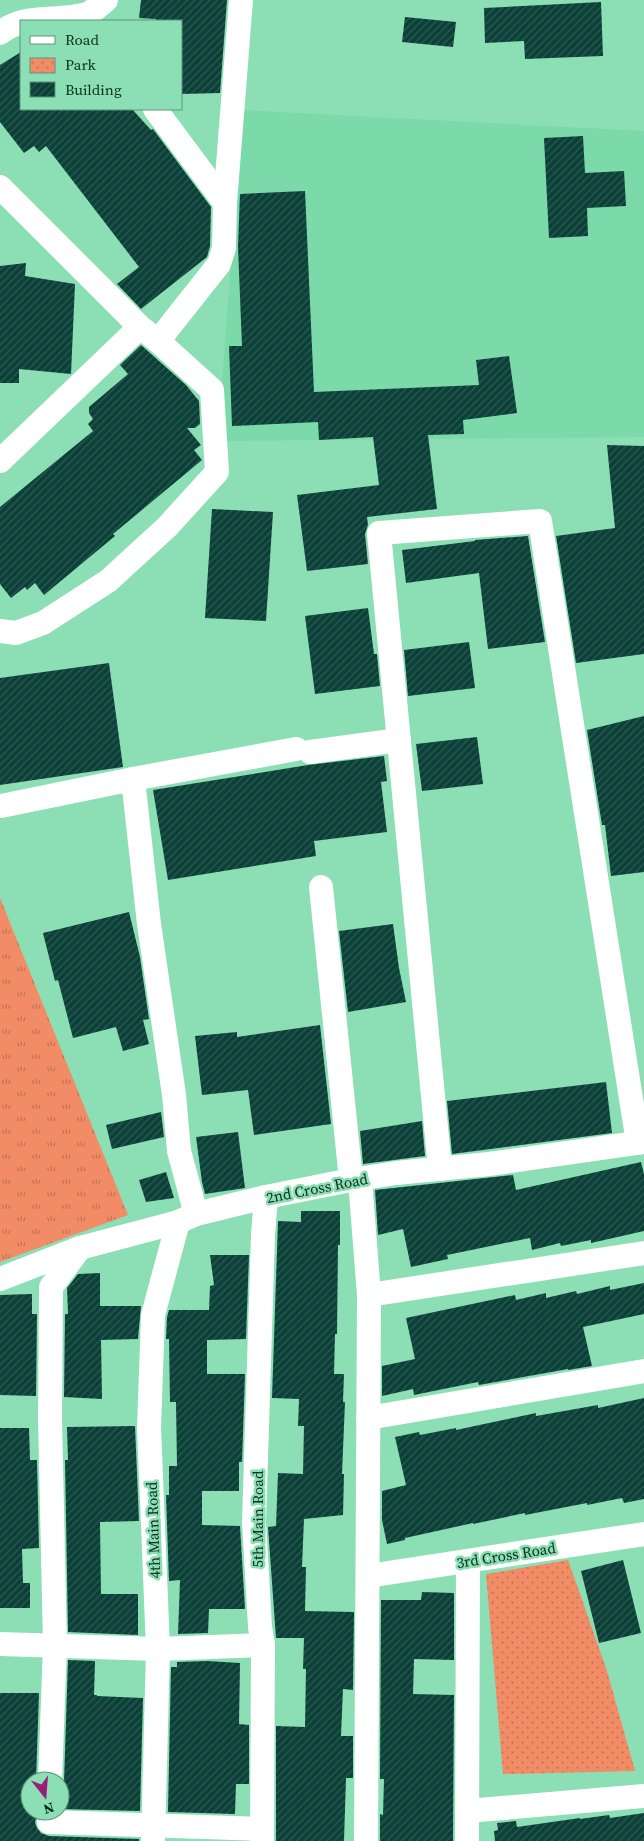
<svg xmlns="http://www.w3.org/2000/svg" width="644" height="1841" font-family="'Source Serif 4',serif">
	<style>
		.built { fill: #7cd9aa }
		.grass { fill: url(#grass-tufts) }
		.park { fill: url(#park-dots) }
		.building { fill: url(#building-hatch) }
		.lines { fill: none; stroke-linecap: round; stroke-linejoin: round }
		.minor { stroke: #fff; stroke-width: 24 }
		.labels { text-anchor: middle; dominant-baseline: central; stroke-width: 5; stroke-linejoin: round; paint-order: stroke }
		.street-label { font-size: 15px; fill: #0b2f1f; stroke: #8cdeb4 }
	</style>
	<defs>
		<pattern id="grass-tufts" width="24" height="20" patternUnits="userSpaceOnUse" patternTransform="scale(1.25)"><rect width="24" height="20" fill="#f28c67"/><path d="M3 7l-1-3M5 7V3M7 7l1-3M15 17l-1-3M17 17v-4M19 17l1-3" fill="none" stroke="#c27354"/></pattern>
		<pattern id="park-dots" width="8" height="8" patternUnits="userSpaceOnUse" patternTransform="scale(1.25)"><rect width="8" height="8" fill="#f28c67"/><path d="M2 2h.1M6 6h.1" fill="none" stroke="#c27354" stroke-width="1.8" stroke-linecap="round"/></pattern>
		<pattern id="building-hatch" width="6" height="6" patternUnits="userSpaceOnUse" patternTransform="scale(1.25)"><rect width="6" height="6" fill="#0b4038"/><path d="M-1 1l2-2M0 6l6-6M5 7l2-2" fill="none" stroke="#2d5a52"/></pattern>
	</defs>
	<rect width="100%" height="100%" fill="#8cdeb4"/>
	<!-- built -->
	<polygon class="built" points="242,110 644,131 644,437 218,441"/>
	<!-- grass -->
	<polygon class="grass" points="0,898 128,1215 0,1262"/>
	<!-- park -->
	<polygon class="park" points="568,1560 607,1671 635,1771 503,1774 486,1574"/>
	<!-- building -->
	<g class="building">
		<polygon points="141,0 227,0 220,93 181,94 181,21 156,21 156,19 139,18"/>
		<polygon points="601,2 603,56 525,59 524,41 485,43 484,8"/>
		<polygon points="405,17 456,22 453,47 402,42"/>
		<polygon points="21,52 21,109 132,109 151,130 153,129 211,207 210,246 207,257 141,309 117,284 139,267 46,146 39,152 34,146 24,153 0,122 0,65"/>
		<polygon points="583,136 585,173 624,171 626,206 587,208 588,236 549,238 544,138"/>
		<polygon points="305,191 314,392 479,385 476,360 509,356 517,413 463,420 464,434 428,435 437,509 367,517 368,525 365,534 368,564 307,571 297,495 379,485 373,437 319,440 318,422 232,426 229,346 242,346 238,247 240,194"/>
		<polygon points="26,263 25,276 75,284 71,374 19,369 19,383 0,383 0,266"/>
		<polygon points="141,345 186,385 199,401 200,424 195,428 187,428 201,445 194,450 202,460 113,534 115,536 44,595 35,583 27,590 25,587 11,598 0,584 0,507 93,431 88,424 93,419 89,413 89,407 128,374 120,365"/>
		<polygon points="607,445 644,446 644,654 576,663 556,536 615,528"/>
		<polygon points="212,509 273,512 266,621 205,618"/>
		<polygon points="528,536 545,642 488,649 479,573 406,583 402,550 475,541 475,540"/>
		<polygon points="368,608 374,654 377,654 380,686 315,694 305,616"/>
		<polygon points="469,642 475,688 408,696 404,650"/>
		<polygon points="109,663 123,767 0,785 0,678"/>
		<polygon points="644,716 644,872 611,876 605,825 602,825 587,730"/>
		<polygon points="477,737 483,784 422,791 416,744"/>
		<polygon points="384,756 387,781 381,782 387,832 314,841 316,856 168,880 153,790 308,765"/>
		<polygon points="129,912 140,957 149,1019 143,1020 149,1044 123,1051 116,1027 73,1038 58,980 55,981 43,933"/>
		<polygon points="393,924 399,968 406,1002 348,1012 339,931"/>
		<polygon points="320,1025 331,1124 254,1135 248,1090 202,1095 195,1036 237,1032 237,1037"/>
		<polygon points="606,1082 612,1133 452,1154 447,1101"/>
		<polygon points="161,1112 164,1137 112,1149 106,1125"/>
		<polygon points="422,1121 425,1156 363,1164 360,1131"/>
		<polygon points="238,1132 245,1188 205,1194 202,1182 196,1137"/>
		<polygon points="641,1162 644,1174 644,1231 591,1243 591,1240 561,1246 560,1243 532,1250 530,1238 447,1255 448,1259 411,1267 403,1229 378,1235 375,1190 513,1175 516,1190"/>
		<polygon points="166,1172 174,1198 146,1202 139,1180"/>
		<polygon points="301,1211 340,1211 340,1245 338,1245 337,1334 335,1334 334,1374 344,1374 343,1402 345,1402 342,1474 344,1474 343,1515 304,1519 302,1567 306,1567 305,1611 354,1612 353,1690 343,1689 341,1736 353,1736 353,1778 346,1778 344,1841 276,1841 276,1726 305,1727 306,1669 303,1669 304,1638 276,1638 268,1527 276,1526 278,1473 303,1474 304,1426 298,1426 299,1399 272,1398 278,1221 301,1222"/>
		<polygon points="210,1255 249,1255 246,1339 207,1340 207,1374 245,1374 242,1462 239,1462 239,1491 202,1491 202,1525 240,1526 245,1609 209,1609 208,1633 178,1634 180,1580 169,1581 166,1495 169,1495 169,1466 177,1466 176,1402 170,1402 169,1339 166,1339 167,1317 169,1310 209,1310 210,1286 214,1285"/>
		<polygon points="100,1273 100,1306 141,1306 138,1339 101,1340 102,1399 64,1397 65,1314 68,1314 67,1288 78,1274"/>
		<polygon points="644,1283 644,1314 583,1327 592,1366 568,1370 568,1369 479,1385 478,1382 414,1395 413,1389 382,1396 382,1366 415,1359 406,1318 515,1295 516,1300 546,1293 546,1298 576,1291 577,1294 610,1286 610,1290"/>
		<polygon points="32,1294 32,1314 37,1314 36,1396 0,1395 0,1295"/>
		<polygon points="644,1398 644,1499 624,1503 622,1498 587,1505 587,1503 525,1515 525,1513 473,1524 473,1523 405,1538 405,1540 387,1544 382,1520 382,1491 406,1485 395,1437 419,1432 420,1435 456,1428 456,1430 536,1413 536,1416 598,1405 598,1408"/>
		<polygon points="135,1426 139,1521 100,1522 101,1594 138,1594 138,1635 68,1632 65,1460 68,1460 67,1427"/>
		<polygon points="0,1428 29,1428 30,1460 37,1460 39,1548 22,1549 23,1583 30,1583 30,1608 0,1608"/>
		<polygon points="623,1560 641,1633 599,1643 581,1571"/>
		<polygon points="422,1592 454,1593 454,1660 414,1659 413,1694 454,1695 453,1841 380,1841 380,1814 383,1815 384,1779 380,1779 381,1600 421,1600"/>
		<polygon points="68,1660 95,1661 94,1695 97,1695 97,1696 143,1698 140,1811 60,1809 60,1790 64,1782"/>
		<polygon points="207,1661 240,1663 239,1724 249,1725 249,1784 236,1784 235,1814 168,1812 171,1667 177,1667 177,1662"/>
		<polygon points="0,1693 39,1693 36,1781 30,1781 30,1811 41,1811 37,1815 35,1822 37,1828 41,1833 49,1836 139,1839 139,1841 0,1841"/>
		<polygon points="644,1813 644,1841 495,1841 494,1831 498,1830 497,1823 516,1821 517,1827 580,1818 580,1819 609,1815 610,1818"/>
	</g>
	<g class="lines">
		<!-- minor -->
		<g class="minor">
			<path d="M0,33C25,13 54,22 83,15C91,14 100,5 106,0"/>
			<polyline points="155,109 225,203"/>
			<polyline points="0,187 140,327 158,341"/>
			<polyline points="0,461 140,327"/>
			<polyline points="0,631 16,633 43,623 108,581 167,527 217,472 212,390 158,341 219,264 224,248 225,203 241,0"/>
			<polyline points="310,752 399,740"/>
			<polyline points="133,779 149,924 174,1095 179,1151 196,1214"/>
			<polyline points="1,806 133,779 296,749"/>
			<polyline points="321,887 351,1180"/>
			<polyline points="440,1169 379,533 540,521 638,1143"/>
			<polyline points="360,1180 369,1295 366,1841"/>
			<polyline points="0,1279 80,1248 178,1222 196,1214 266,1197 351,1180 396,1173 489,1164 644,1142"/>
			<polyline points="369,1295 644,1253"/>
			<polyline points="368,1418 644,1371"/>
			<polyline points="368,1576 644,1534"/>
			<polyline points="0,1644 158,1649 263,1645"/>
			<polyline points="50,1781 55,1645 50,1418 51,1287 80,1248"/>
			<polyline points="467,1811 644,1796"/>
			<polyline points="49,1822 262,1829"/>
			<polyline points="153,1841 158,1649 149,1427 153,1315 178,1222"/>
			<polyline points="262,1841 263,1645 260,1627 254,1522 263,1235 266,1197"/>
			<polyline points="467,1841 468,1561"/>
		</g>
	</g>
	<g class="labels">
		<!-- street labels -->
		<g class="street-label">
			<text transform="translate(317 1188) rotate(-11)">2nd Cross Road</text>
			<text transform="translate(257 1519) rotate(-90)">5th Main Road</text>
			<text transform="translate(153 1530) rotate(-92)">4th Main Road</text>
			<text transform="translate(506 1555) rotate(-9)">3rd Cross Road</text>
		</g>
	</g>
	<!-- legend -->
	<rect x="20" y="20" width="162" height="90" fill="#8cdeb4" stroke="#589878"/>
	<rect x="30" y="36" width="25" height="8" fill="#ffffff" stroke="#589878"/>
	<text x="65" y="45" font-size="15" fill="#0b2f1f">Road</text>
	<rect x="30" y="58" width="25" height="15" fill="url(#park-dots)" stroke="#589878"/>
	<text x="65" y="70" font-size="15" fill="#0b2f1f">Park</text>
	<rect x="30" y="82" width="25" height="15" fill="url(#building-hatch)" stroke="#589878"/>
	<text x="65" y="95" font-size="15" fill="#0b2f1f">Building</text>
	<!-- north arrow -->
	<g transform="translate(45 1796) rotate(163)"><circle r="24" fill="#8cdeb4" stroke="#589878"/>
	<path d="M0-4L9 19L0 12L-9 19Z" fill="#971e79"/>
	<text y="-8" font-size="14" font-weight="bold" text-anchor="middle" fill="#0b2f1f">N</text>
	</g>
</svg>
